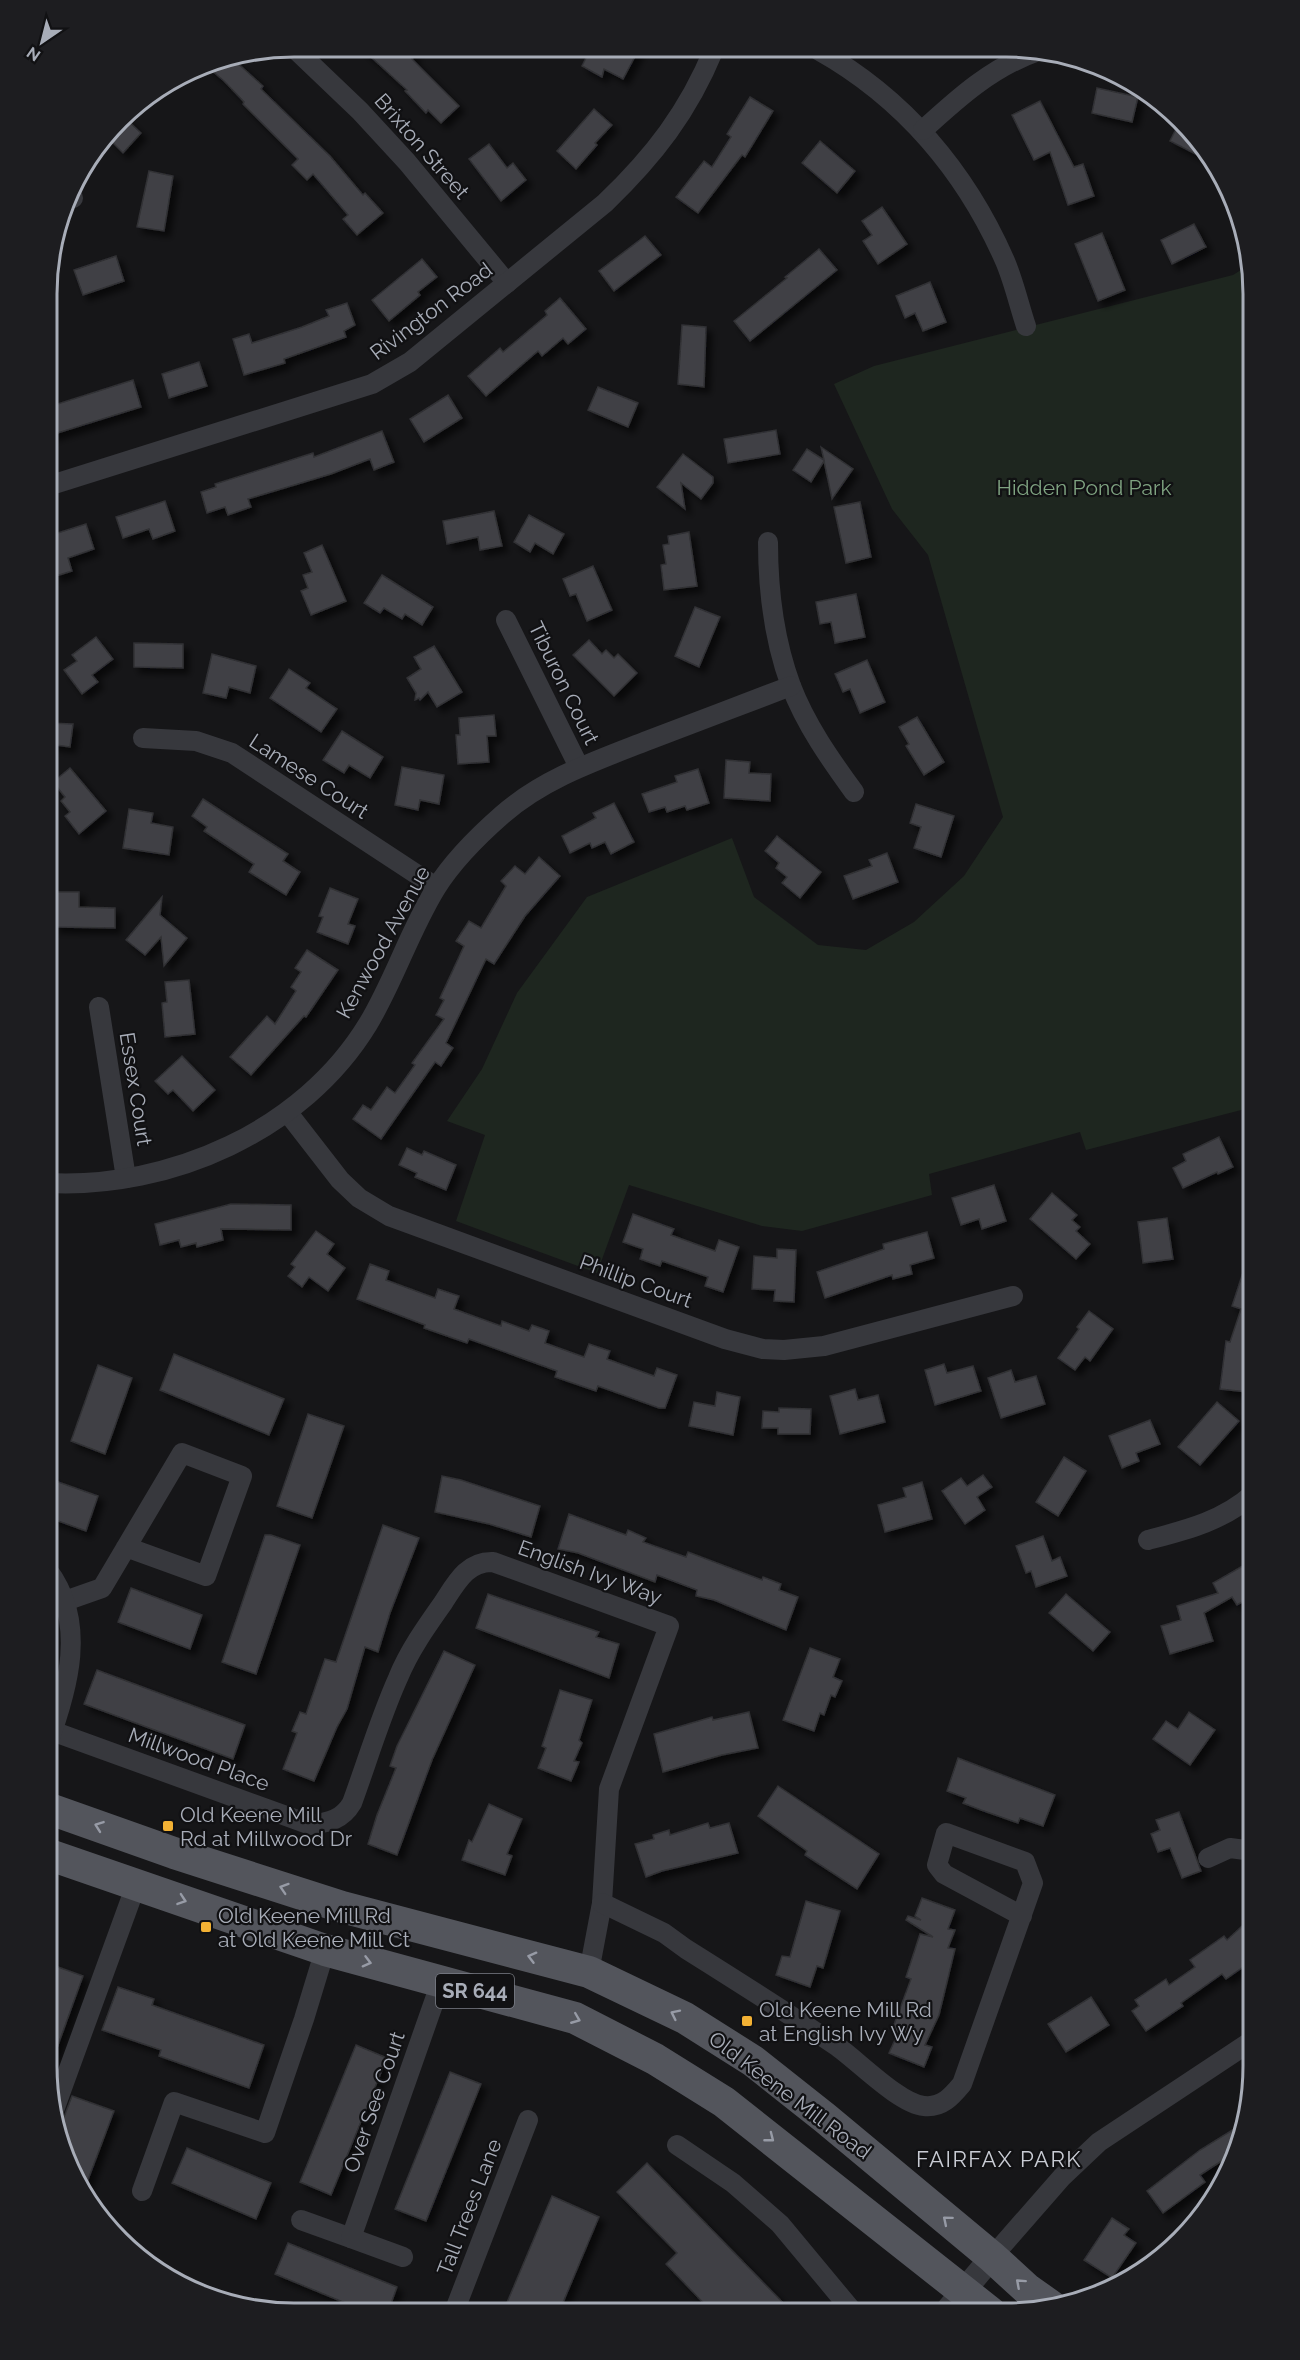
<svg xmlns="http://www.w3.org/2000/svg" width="1300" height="2360" font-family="Raleway,sans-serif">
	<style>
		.green { fill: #1e261f }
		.building { fill: #404145; stroke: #303034; stroke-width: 1.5; filter: url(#shadow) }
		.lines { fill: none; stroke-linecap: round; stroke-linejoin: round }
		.minor { stroke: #37383d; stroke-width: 20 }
		.tertiary { stroke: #37383d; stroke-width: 24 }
		.primary { stroke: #53555c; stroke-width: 32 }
		.oneway { stroke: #979ba6 }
		.poi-dot { fill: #f2b134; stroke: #111113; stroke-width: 2 }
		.labels { text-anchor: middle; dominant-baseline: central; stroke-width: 4.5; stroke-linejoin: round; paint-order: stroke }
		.shield { fill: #111113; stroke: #7b7e86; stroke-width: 1.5 }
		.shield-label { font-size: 20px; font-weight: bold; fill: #a8adb8 }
		.street-label { font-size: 21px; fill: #a8adb8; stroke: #111113 }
		.park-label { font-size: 21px; fill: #7fa381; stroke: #111113 }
		.poi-label { font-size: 21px; fill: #a8adb8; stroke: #111113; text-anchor: start }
		.neighbourhood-label { font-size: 22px; letter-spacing: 1.5px; fill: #c9ccd4; stroke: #111113 }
		.rim { fill: none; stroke: #a8adb8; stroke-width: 3 }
	</style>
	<defs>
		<filter id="shadow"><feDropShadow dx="5.5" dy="5.5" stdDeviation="3" flood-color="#0009"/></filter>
	</defs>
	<rect width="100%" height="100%" fill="#161618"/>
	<!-- green -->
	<polygon class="green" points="1249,265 1253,294 1253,1107 1086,1150 1080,1132 929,1174 932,1195 802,1231 762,1226 629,1185 597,1273 456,1221 485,1135 447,1121 482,1069 517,993 587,897 732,838 754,897 818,945 866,950 914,922 964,876 1003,817 928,555 892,509 834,384 874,366 1233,275"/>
	<!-- building -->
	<g class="building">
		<polygon points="360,47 406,47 415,55 412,59 459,106 441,123 428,110 426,113 405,91 407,90"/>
		<polygon points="591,48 610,48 639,49 623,79 604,69 602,77 582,66"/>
		<polygon points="233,59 263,86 261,89 330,156 363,195 365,193 383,213 357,235 343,219 348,215 313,174 307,180 292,165 298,159 243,104 244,102 224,81 204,64"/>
		<polygon points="1097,88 1138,97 1132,122 1092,113"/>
		<polygon points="750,97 773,111 745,157 742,155 698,213 676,197 704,161 712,167 731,137 727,134"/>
		<polygon points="1040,101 1074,167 1083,164 1094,196 1068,205 1050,152 1034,160 1012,115"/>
		<polygon points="594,109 612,125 595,143 597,145 576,169 557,151"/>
		<polygon points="124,117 141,133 123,153 108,138"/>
		<polygon points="1180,121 1212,156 1215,164 1170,141"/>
		<polygon points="820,141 855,171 837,193 802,163"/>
		<polygon points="489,144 507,168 513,163 526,180 501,201 469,159"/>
		<polygon points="149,171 173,176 164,231 137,227"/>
		<polygon points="882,207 907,244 878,264 863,241 872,235 862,221"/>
		<polygon points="1194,224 1206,247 1172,264 1161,240"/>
		<polygon points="1102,233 1125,290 1098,301 1075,244"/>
		<polygon points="645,236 661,255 614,291 599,271"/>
		<polygon points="819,249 837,270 750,341 734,321 787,278 785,277"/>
		<polygon points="116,256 124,281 83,295 74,270"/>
		<polygon points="422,259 437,277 418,292 420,295 389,321 372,300"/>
		<polygon points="930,282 946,322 923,331 915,313 905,318 896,296"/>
		<polygon points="560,298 586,329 568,344 563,338 542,356 538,351 486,396 468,376 500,348 503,352 547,315 545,311"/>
		<polygon points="347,303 355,325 344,331 346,337 284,359 285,363 244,375 233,339 249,334 252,343 302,327 329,316 326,310"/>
		<polygon points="682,325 706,327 704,387 678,384"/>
		<polygon points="199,362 207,386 169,398 162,374"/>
		<polygon points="133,380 141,407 48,436 48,407"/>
		<polygon points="598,387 638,403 628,427 588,410"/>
		<polygon points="448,395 462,418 424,442 410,419"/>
		<polygon points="776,430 780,454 728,463 724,439"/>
		<polygon points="382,431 394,462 374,470 370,459 331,474 248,499 251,507 228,515 225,507 207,513 201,492 216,487 215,484 313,453 314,457"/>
		<polygon points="821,447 853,469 832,499 824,461 811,482 793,470 807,449 824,460"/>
		<polygon points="683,454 713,477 713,483 701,499 681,483 685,509 657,487"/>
		<polygon points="165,501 175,531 153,539 149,529 123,538 116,517"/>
		<polygon points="860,502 871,557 846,563 834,507"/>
		<polygon points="494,511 502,546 480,550 478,537 447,544 443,521"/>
		<polygon points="529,515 564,534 553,554 535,543 530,552 514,542"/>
		<polygon points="86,524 94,549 68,558 72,571 56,576 48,554 48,536"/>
		<polygon points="689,532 697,586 664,590 661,565 666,564 663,545 669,544 668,536"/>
		<polygon points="322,545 346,601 311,615 301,591 308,588 303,575 312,572 304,553"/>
		<polygon points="593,566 612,610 587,621 576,594 570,596 563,579"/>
		<polygon points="382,575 433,607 422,625 405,614 402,619 384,608 380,613 364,603"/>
		<polygon points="856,594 865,637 835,643 831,622 820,624 816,602"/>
		<polygon points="695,607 720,617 699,667 675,656"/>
		<polygon points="96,637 113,659 92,675 98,682 82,694 64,670 77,661 72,655"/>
		<polygon points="589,640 602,654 606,650 614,658 618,654 637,673 614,696 573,655"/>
		<polygon points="134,643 183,644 183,668 134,667"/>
		<polygon points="434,646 462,692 437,707 428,692 420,700 419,698 415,700 416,693 407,678 421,669 414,657"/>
		<polygon points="212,654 256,666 250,693 229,687 226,698 203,693"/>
		<polygon points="867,660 885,702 860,713 850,689 843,692 835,674"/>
		<polygon points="289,669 310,683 306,688 337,709 321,732 270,698"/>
		<polygon points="494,715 496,736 487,736 489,762 458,764 456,735 460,735 459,718"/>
		<polygon points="917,717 944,762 924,775 906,746 909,744 899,727"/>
		<polygon points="48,723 73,724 70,747 48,744"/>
		<polygon points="342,731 383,757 370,778 349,765 344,773 323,760"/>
		<polygon points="726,760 750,762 749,773 771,774 770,801 724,798"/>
		<polygon points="402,767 444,775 439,804 420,800 418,810 395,805"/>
		<polygon points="70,768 106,811 79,834 65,816 70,812 61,801 65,797 53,782"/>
		<polygon points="698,769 709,803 687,810 685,806 667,812 665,807 649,812 642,794 677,782 675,776"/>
		<polygon points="203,799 288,854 283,861 300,872 286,895 249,872 254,864 204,831 207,827 192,816"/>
		<polygon points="614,803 634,842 611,854 605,842 592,848 590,843 570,853 562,836 596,818 593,813"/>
		<polygon points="916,804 954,816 941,857 914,848 921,827 910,823"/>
		<polygon points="129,809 153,813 151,823 173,827 169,855 123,848"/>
		<polygon points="777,836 821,872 800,898 782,883 787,877 776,868 779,863 765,851"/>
		<polygon points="887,853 898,882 853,899 844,876 872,866 869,860"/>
		<polygon points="539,857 560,876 525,916 494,964 486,959 446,1043 453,1048 441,1066 435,1062 381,1139 353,1119 363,1105 371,1110 387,1087 395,1093 415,1065 412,1063 444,1019 436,1015 444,1000 440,998 464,946 456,941 469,921 481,928 506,886 501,881 515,866 525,874"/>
		<polygon points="330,888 358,899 348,924 355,926 348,944 317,932 323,917 319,916"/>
		<polygon points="55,892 79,892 79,907 115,908 115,928 54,927"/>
		<polygon points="162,897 160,915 187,938 164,966 161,937 145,955 126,940"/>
		<polygon points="307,950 338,970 306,1017 304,1016 251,1075 230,1057 267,1016 275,1024 296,991 291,987 301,972 295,968"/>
		<polygon points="189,980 195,1034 165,1037 162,1003 167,1002 165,982"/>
		<polygon points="182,1056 215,1090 193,1111 173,1090 168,1094 155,1081"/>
		<polygon points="1219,1137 1233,1167 1218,1174 1217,1172 1183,1188 1173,1168 1186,1161 1183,1154"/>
		<polygon points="407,1148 422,1155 424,1151 456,1165 446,1190 415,1177 417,1173 399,1165"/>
		<polygon points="994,1185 1006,1221 982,1229 979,1219 961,1225 952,1198"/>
		<polygon points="1052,1193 1077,1215 1072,1220 1080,1227 1076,1231 1090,1244 1076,1259 1030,1219"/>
		<polygon points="231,1204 291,1205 291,1230 221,1229 223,1240 197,1247 196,1243 181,1247 179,1240 160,1245 155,1224"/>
		<polygon points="633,1214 674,1229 671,1235 715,1251 719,1240 739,1247 723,1292 705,1286 708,1277 662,1261 660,1266 640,1259 643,1249 623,1242"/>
		<polygon points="1167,1218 1173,1259 1143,1263 1138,1222"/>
		<polygon points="316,1231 334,1244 327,1254 345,1268 328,1291 309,1277 302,1287 288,1276 295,1267 291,1264"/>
		<polygon points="927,1232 934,1258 910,1265 912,1274 893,1279 892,1275 825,1298 817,1272 884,1249 883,1244"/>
		<polygon points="777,1249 796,1250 794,1302 774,1301 775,1290 752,1289 754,1256 777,1258"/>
		<polygon points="1250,1251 1253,1251 1253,1365 1250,1364 1247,1392 1220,1389 1226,1341 1230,1342 1241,1309 1232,1306"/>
		<polygon points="370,1264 389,1271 386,1280 435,1298 438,1289 459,1296 454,1309 501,1326 502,1321 529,1331 532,1325 549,1331 545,1343 584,1357 589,1344 610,1351 607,1359 654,1376 657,1368 677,1375 665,1408 659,1408 598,1386 596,1391 555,1377 557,1371 469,1339 467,1343 424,1328 425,1325 357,1299"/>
		<polygon points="1089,1311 1113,1329 1090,1361 1085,1357 1075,1370 1058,1358 1079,1329 1077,1327"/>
		<polygon points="174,1354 284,1399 269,1435 160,1390"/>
		<polygon points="944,1364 947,1373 973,1366 981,1391 935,1405 925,1370"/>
		<polygon points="98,1365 132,1378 105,1454 71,1441"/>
		<polygon points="1011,1370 1015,1382 1036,1376 1045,1404 1001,1418 988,1378"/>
		<polygon points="855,1389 858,1400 878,1395 885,1422 840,1434 830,1396"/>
		<polygon points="717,1392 740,1397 733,1435 689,1426 694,1402 715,1406"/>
		<polygon points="1217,1402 1239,1421 1200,1465 1178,1447"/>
		<polygon points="779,1408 811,1409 810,1434 778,1434 778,1428 762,1428 763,1411 779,1412"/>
		<polygon points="308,1414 344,1426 312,1518 277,1506"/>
		<polygon points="1150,1420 1160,1444 1136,1453 1139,1461 1122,1468 1109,1436"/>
		<polygon points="1064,1457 1086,1471 1058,1516 1036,1502"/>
		<polygon points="983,1475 992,1487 977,1497 985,1510 965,1524 942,1491 961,1478 967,1486"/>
		<polygon points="442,1476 461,1480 540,1506 531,1537 489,1524 435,1512"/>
		<polygon points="47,1478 98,1496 86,1531 47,1517"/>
		<polygon points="922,1482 932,1519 885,1532 878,1505 906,1497 903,1488"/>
		<polygon points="569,1514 626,1535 628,1530 646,1538 643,1542 686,1557 688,1552 762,1580 763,1577 781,1584 779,1590 798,1597 786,1630 714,1600 696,1596 697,1590 657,1575 655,1582 578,1553 558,1549"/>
		<polygon points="383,1525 419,1538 390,1613 378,1652 365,1647 347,1709 337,1727 314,1781 283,1769 297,1733 292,1731 300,1712 306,1714 325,1659 336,1662"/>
		<polygon points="265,1535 271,1535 300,1545 256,1674 222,1662"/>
		<polygon points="1043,1536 1052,1561 1060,1557 1067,1576 1036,1587 1031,1571 1026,1573 1016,1546"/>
		<polygon points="1253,1560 1253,1596 1237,1605 1232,1597 1204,1613 1213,1641 1170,1654 1161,1626 1181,1620 1177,1606 1218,1593 1213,1583"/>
		<polygon points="131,1588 202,1615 190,1649 118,1622"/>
		<polygon points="488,1594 599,1632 596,1637 619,1644 609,1678 476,1628"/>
		<polygon points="1066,1594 1110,1632 1093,1651 1049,1613"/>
		<polygon points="810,1648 840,1659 833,1677 842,1681 835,1697 831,1695 824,1715 820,1713 814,1731 783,1720"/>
		<polygon points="444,1651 475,1665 432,1760 397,1855 368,1844 377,1815 396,1768 390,1766 397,1746"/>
		<polygon points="97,1670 245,1725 233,1759 84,1704"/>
		<polygon points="560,1690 592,1700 579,1740 582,1743 574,1761 579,1762 571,1781 538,1768 546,1748 542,1746"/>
		<polygon points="749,1712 758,1748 722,1755 663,1772 654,1734 712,1717 713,1720"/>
		<polygon points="1189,1712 1215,1730 1190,1765 1153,1739 1166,1721 1178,1729"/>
		<polygon points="958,1758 1055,1795 1043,1826 1020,1818 1018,1823 981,1810 963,1803 966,1798 947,1791"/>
		<polygon points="778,1786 879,1854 857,1889 805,1855 807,1851 758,1816"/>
		<polygon points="489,1804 522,1819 507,1854 512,1856 505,1875 462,1860 469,1840 472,1842"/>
		<polygon points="1179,1812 1201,1871 1182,1878 1170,1848 1158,1852 1151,1834 1160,1830 1156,1820"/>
		<polygon points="708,1823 710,1828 729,1823 738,1853 662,1871 646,1877 635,1844 654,1839 653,1835 669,1830 670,1835"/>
		<polygon points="922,1898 955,1910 948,1929 955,1930 948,1948 955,1949 939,2015 925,2045 932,2047 924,2067 889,2053 898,2033 892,2030 911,1979 906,1977 920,1934 933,1937 906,1920 908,1916 921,1920 915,1916"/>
		<polygon points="806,1901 840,1911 823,1968 817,1966 810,1987 776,1975 782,1956 790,1957"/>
		<polygon points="1253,1916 1253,1960 1226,1979 1222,1974 1181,2003 1183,2006 1146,2031 1132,2011 1139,2006 1135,2000 1166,1979 1169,1985 1195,1967 1190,1960 1224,1936 1227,1940"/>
		<polygon points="47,1963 83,1976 49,2070 46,2066"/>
		<polygon points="118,1987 154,1999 152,2005 264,2045 249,2088 159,2056 161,2050 102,2030"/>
		<polygon points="1091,1997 1109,2025 1066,2052 1048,2024"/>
		<polygon points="356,2045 387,2058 331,2195 300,2182"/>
		<polygon points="450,2072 481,2084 426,2221 395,2209"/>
		<polygon points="72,2096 114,2111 83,2193 60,2146 58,2133"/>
		<polygon points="1234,2129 1241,2140 1237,2151 1200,2175 1205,2182 1163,2213 1147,2191 1200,2150"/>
		<polygon points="187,2148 271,2183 256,2219 172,2183"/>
		<polygon points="647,2163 793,2313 713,2313 666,2264 677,2253 617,2192"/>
		<polygon points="552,2196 599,2217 559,2312 503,2312"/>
		<polygon points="1112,2218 1129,2229 1124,2235 1136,2243 1112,2278 1084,2260"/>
		<polygon points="288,2243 397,2287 388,2312 367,2312 275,2274"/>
	</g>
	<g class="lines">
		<!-- minor -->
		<g class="minor">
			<polyline points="293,47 360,111 407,162 507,283"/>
			<path d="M818,50C904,98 966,172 1005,261C1014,282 1019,305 1026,326"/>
			<path d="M923,130C958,98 992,67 1038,51"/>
			<polyline points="70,191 73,198"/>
			<path d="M48,486L372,384L410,362L605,203C654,156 688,112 714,49"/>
			<path d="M768,542C768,590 774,640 791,686C806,725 830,759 854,792"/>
			<polyline points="506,620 579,767"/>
			<polyline points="143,738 196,741 232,753 436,887"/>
			<polyline points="99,1007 126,1178"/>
			<polyline points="288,1113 340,1180 359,1198 389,1216 725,1339 763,1349 784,1350 824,1346 1013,1296"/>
			<path d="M48,1183C170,1189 303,1131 368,1024C394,981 409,932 436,888C453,861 478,836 502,815C544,778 598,760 649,740C696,722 744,704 791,686"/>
			<path d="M1148,1540C1186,1530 1223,1521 1253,1494"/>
			<polyline points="65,1601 102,1588 182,1453 242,1476 206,1576 126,1547"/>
			<path d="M52,1731L311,1825C329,1822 342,1820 352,1803C367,1762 380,1718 398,1678C409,1651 426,1627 443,1603C456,1583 467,1561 493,1562L669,1626L609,1789L602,1903L589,1972"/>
			<path d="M47,1746C68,1689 88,1622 47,1569"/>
			<polyline points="1208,1858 1230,1848 1253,1851"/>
			<path d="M602,1903L664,1933L686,1949C737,1981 788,2013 838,2047C859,2062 900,2104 924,2106C942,2108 952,2096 962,2084L1033,1883L1025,1862L946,1833L937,1865L944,1874L1022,1916"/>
			<polyline points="54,2110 136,1885"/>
			<polyline points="677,2145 733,2183 780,2224 854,2313"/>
			<polyline points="142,2191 174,2102 265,2133 304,2019 325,1950"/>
			<polyline points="301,2220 351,2238"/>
			<polyline points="403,2257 351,2238 441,1982"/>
			<polyline points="992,2257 1062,2177 1099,2142 1253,2040"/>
			<polyline points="454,2312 528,2120"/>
		</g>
		<!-- tertiary -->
		<polyline class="tertiary" points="945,2313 992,2257"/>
		<!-- primary -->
		<g class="primary">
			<polyline points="47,1808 174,1853 342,1907 589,1972 685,2018 753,2061 825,2118 992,2257 1027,2289 1051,2306"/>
			<polyline points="47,1854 325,1950 575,2018 655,2059 724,2102 991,2313"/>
		</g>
	</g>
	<!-- one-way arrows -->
	<defs><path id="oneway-chevron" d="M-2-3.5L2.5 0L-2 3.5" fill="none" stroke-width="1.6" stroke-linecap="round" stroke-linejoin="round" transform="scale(1.5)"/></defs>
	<g class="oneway">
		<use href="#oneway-chevron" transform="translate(99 1826) rotate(-160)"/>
		<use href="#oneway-chevron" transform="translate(284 1888) rotate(-162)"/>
		<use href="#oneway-chevron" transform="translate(182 1900) rotate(19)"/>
		<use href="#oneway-chevron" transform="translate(532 1957) rotate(-165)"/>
		<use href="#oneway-chevron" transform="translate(367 1962) rotate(15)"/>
		<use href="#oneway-chevron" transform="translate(675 2014) rotate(-154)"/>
		<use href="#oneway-chevron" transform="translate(576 2019) rotate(22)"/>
		<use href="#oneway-chevron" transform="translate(770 2138) rotate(38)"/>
		<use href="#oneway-chevron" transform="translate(947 2220) rotate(-140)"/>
		<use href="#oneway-chevron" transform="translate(1020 2283) rotate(-138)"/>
	</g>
	<!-- markers -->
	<g class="poi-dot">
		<rect x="162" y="1820" width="12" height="12" rx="3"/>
		<rect x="200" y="1921" width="12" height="12" rx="3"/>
		<rect x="741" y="2015" width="12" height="12" rx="3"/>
	</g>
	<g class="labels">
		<!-- shield labels -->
		<rect class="shield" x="436" y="1974" width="78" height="34" rx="4.5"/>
		<g class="shield-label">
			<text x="475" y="1991">SR 644</text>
		</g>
		<!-- street labels -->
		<g class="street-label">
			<text transform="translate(422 146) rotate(49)">Brixton Street</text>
			<text transform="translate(431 311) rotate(-37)">Rivington Road</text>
			<text transform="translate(564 683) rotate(64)">Tiburon Court</text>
			<text transform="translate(309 776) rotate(33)">Lamese Court</text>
			<text transform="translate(383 942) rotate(-61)">Kenwood Avenue</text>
			<text transform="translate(136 1089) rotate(81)">Essex Court</text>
			<text transform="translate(636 1281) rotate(20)">Phillip Court</text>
			<text transform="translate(590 1572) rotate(20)">English Ivy Way</text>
			<text transform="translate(199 1759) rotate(20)">Millwood Place</text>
			<text transform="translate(790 2095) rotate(37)">Old Keene Mill Road</text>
			<text transform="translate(374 2102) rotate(-71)">Over See Court</text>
			<text transform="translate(469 2207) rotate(-69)">Tall Trees Lane</text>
		</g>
		<!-- park labels -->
		<g class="park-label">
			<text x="1084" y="487">Hidden Pond Park</text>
		</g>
		<!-- poi labels -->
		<g class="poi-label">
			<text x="180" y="1814">Old Keene Mill<tspan x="180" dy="24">Rd at Millwood Dr</tspan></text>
			<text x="218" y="1915">Old Keene Mill Rd<tspan x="218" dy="24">at Old Keene Mill Ct</tspan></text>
			<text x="759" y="2009">Old Keene Mill Rd<tspan x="759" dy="24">at English Ivy Wy</tspan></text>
		</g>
		<!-- neighbourhood labels -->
		<g class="neighbourhood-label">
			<text x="999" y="2159">FAIRFAX PARK</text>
		</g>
	</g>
	<!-- crop -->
	<path d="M0 0H1300V2360H0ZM294 57H1006A237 237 0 0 1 1243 294V2066A237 237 0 0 1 1006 2303H294A237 237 0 0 1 57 2066V294A237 237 0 0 1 294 57Z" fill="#1d1d20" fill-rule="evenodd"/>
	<path class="rim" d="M294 57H1006A237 237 0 0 1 1243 294V2066A237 237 0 0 1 1006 2303H294A237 237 0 0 1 57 2066V294A237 237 0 0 1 294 57Z"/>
	<!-- north arrow -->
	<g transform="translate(42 42) rotate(215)" stroke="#111113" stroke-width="4.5" paint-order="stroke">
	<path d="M0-4.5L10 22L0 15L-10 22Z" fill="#a8adb8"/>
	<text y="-9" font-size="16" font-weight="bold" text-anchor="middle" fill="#a8adb8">N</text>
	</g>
</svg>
